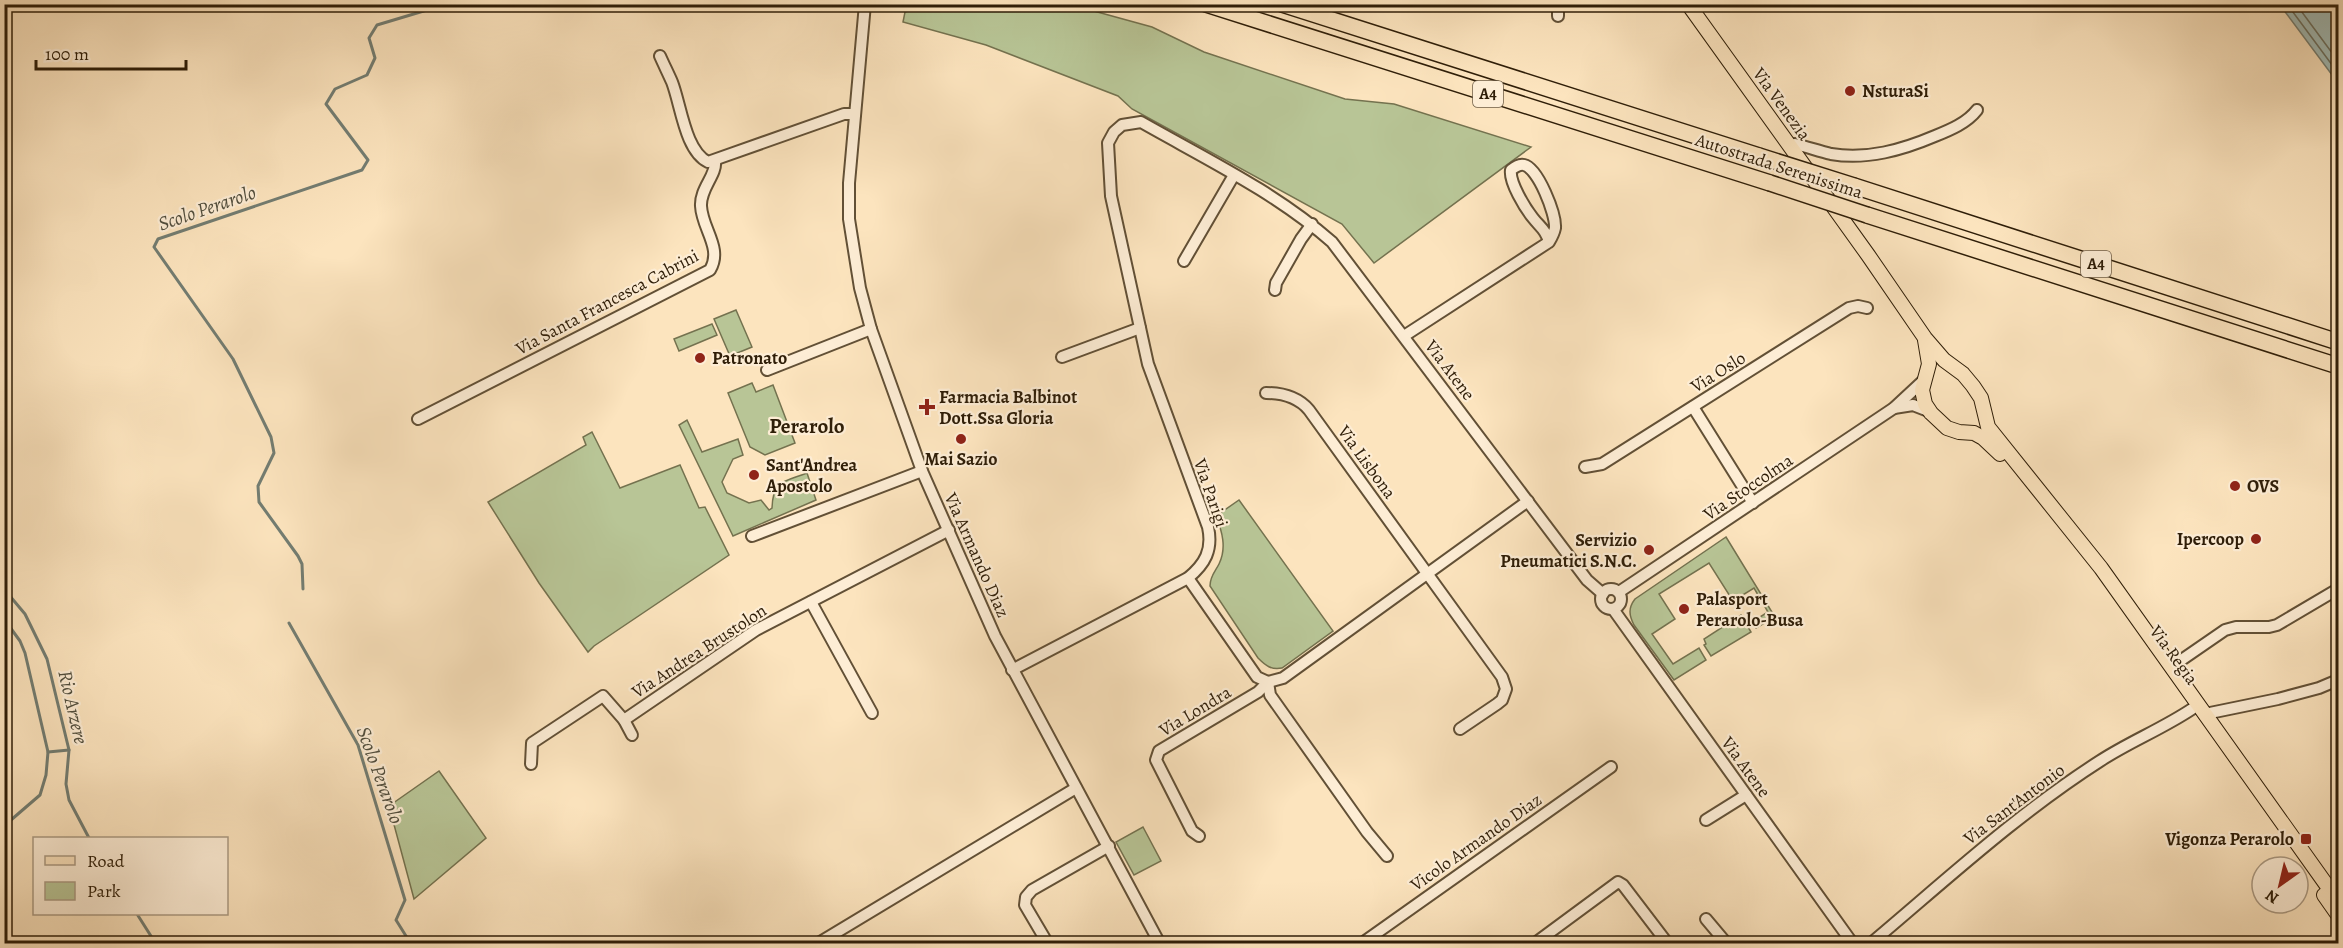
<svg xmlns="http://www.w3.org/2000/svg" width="2343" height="948" font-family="Alegreya,serif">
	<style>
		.green { fill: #b8c596; stroke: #74724f; stroke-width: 1.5 }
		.water { fill: #a1bdb9; stroke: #737d72; stroke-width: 1.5 }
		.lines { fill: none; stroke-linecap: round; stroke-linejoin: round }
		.shore { stroke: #686e60; stroke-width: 1.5 }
		.stream { stroke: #737d72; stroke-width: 3 }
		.minor-casing { stroke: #625036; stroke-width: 14 }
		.major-casing { stroke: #2f1e08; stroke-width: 16 }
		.highway-casing { stroke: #2f1e08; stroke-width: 18 }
		.minor { stroke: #fdedd5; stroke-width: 10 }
		.major { stroke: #fce4be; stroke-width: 14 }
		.highway { stroke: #fce4be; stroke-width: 15 }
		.highway-bridge-casing { stroke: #2f1e08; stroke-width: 18; stroke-linecap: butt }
		.highway-bridge { stroke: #fce4be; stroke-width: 15 }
		.poi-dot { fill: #8f2418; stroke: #fdedd5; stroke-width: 2 }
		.labels { text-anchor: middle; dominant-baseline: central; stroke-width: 4.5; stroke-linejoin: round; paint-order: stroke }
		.shield { fill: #fdedd5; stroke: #6d5c46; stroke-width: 1.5 }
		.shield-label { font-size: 16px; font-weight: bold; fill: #2f1e08 }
		.poi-label { font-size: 18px; font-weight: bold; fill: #2f1e08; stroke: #fdedd5; text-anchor: start }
		.street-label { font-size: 18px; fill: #2f1e08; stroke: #fdedd5 }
		.water-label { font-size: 20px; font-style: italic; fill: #514e3d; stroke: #fdedd5 }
		.quarter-label { font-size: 21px; font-weight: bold; fill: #2f1e08; stroke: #fdedd5 }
	</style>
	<rect width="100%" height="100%" fill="#fce4be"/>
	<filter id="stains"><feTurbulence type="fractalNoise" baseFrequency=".00333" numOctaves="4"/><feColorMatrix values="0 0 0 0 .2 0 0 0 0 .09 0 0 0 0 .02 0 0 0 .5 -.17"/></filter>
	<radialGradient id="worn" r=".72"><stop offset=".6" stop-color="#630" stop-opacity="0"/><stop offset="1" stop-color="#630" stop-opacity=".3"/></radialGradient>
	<!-- green -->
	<g class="green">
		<polygon points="926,5 1072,5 1152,27 1204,52 1345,99 1394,104 1531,147 1374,263 1342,224 1132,109 1118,96 986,45 903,22 905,12"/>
		<polygon points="736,310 752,347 730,356 714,319"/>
		<polygon points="712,324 717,335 679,351 674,339"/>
		<polygon points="752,383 756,392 773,385 795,443 765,455 750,447 728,393"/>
		<path d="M687,420L702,452L738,439L743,455L733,459L722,482L727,493L749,503L761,500L769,510L772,508C773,480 783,482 807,473L816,500L733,536L679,425Z"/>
		<polygon points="592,432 620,488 680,465 699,508 705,507 729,555 594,646 588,652 539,583 488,502 586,445 583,437"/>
		<path d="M1239,500L1333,631L1282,668C1271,670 1266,666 1258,658L1210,586C1210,576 1215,572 1219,564C1227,548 1222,531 1216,516Z"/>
		<path d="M1726,537L1775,617L1756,628L1752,622L1768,612L1754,588L1733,601L1709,563L1659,594L1675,619L1652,634L1673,664L1699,648L1706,660L1674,680L1634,625C1629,615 1628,608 1635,599Z"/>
		<polygon points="1741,615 1751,632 1711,656 1704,645 1706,644 1704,639"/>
		<polygon points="439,771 486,838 414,899 389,806"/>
		<polygon points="1143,827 1161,861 1134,875 1116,842"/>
	</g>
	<!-- water -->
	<polygon class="water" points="2280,5 2338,5 2338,83"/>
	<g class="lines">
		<!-- shore -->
		<g class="shore">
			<polyline points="2287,4 2338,73"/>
			<polyline points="2296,4 2338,61"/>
		</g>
		<!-- stream -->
		<g class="stream">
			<polyline points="4,589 25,614 47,659 69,750 66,784 69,800 89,838"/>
			<polyline points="303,589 302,564 298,556 259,502 258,486 274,453 271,437 233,359 154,247 158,239 362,170 368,160 326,104 335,89 367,75 375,58 369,38 377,25 447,4"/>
			<polyline points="4,619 20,641 25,653 48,752 46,775 40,795 4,826"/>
			<polyline points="289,623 358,745 405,900 396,920 411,944"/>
			<polyline points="48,752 69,750"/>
			<polyline points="137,914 156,944"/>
		</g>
		<!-- minor casing -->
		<g class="minor-casing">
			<g id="minor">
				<polyline points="865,4 849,183 849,219 860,288 871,329 922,471 995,636 1160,944"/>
				<polyline points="1558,16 1558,4"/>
				<path d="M660,56C664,65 668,73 672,82C681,105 685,151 708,162L844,114H855"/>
				<path d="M1791,147L1795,144C1807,147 1819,151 1831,154C1867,160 1902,150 1935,136C1950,130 1967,123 1977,110"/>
				<polyline points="1184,261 1234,175"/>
				<polyline points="1275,290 1276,283 1301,239 1312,224"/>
				<path d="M1404,336L1549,242C1552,237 1554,233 1555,228C1556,214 1538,168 1524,165C1519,164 1515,167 1511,170C1509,182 1525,208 1533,218C1540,227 1546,230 1549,242"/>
				<polyline points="1062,357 1140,328"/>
				<polyline points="767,370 871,329"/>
				<path d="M1266,393C1283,393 1298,397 1309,410L1502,677L1506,689L1502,700L1497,704L1460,729"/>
				<polyline points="1693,407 1753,503"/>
				<polyline points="1894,408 1913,405 1931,412"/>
				<path d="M418,419L710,270C723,248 702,229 701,206C700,188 717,175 715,161"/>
				<polyline points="1585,467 1602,464 1849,308 1858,306 1867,308"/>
				<polyline points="752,536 922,471"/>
				<polyline points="1188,578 1257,677 1268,682 1270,695 1367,832 1387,856"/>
				<circle cx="1611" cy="599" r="10"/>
				<polyline points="1619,592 1894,408 1922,382"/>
				<polyline points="811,602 872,713"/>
				<polyline points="1613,609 1853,944"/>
				<path d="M1012,670L1188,578C1205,564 1213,550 1208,527L1148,364L1111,196L1108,143L1114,132L1122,125L1141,122C1206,159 1275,192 1332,242L1587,580L1603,594"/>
				<polyline points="2176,673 2180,661 2225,630 2236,627 2269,627 2277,625 2338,589"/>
				<polyline points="2205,714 2278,699 2319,688 2338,680"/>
				<polyline points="624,720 632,735"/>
				<polyline points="531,764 532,743 603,696 624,720 756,630 949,530"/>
				<polyline points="1706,820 1746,795"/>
				<polyline points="1199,836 1192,831 1156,760 1159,751 1258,692 1268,682 1283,678 1528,501"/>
				<polyline points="1706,919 1727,944"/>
				<polyline points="817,944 1076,788"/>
				<polyline points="1048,944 1025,905 1026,897 1032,890 1109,846"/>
				<polyline points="1361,944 1611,767"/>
				<polyline points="1534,944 1618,882 1623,885 1668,944"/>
				<path d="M1870,944C1945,881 2017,814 2100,761C2129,742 2162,729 2192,709"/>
			</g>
		</g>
		<!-- major casing -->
		<g class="major-casing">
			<g id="major">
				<polyline points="1688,4 1868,255 1925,338 1944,360 1963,374 1973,386 1981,398 1988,427 2101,568 2338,901"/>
				<polyline points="1925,340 1929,364 1922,390 1925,404 1931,413 1947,428 1959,432 1974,433 1983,438 2000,454"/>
				<polyline points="2324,895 2338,915"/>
			</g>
		</g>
		<!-- highway casing -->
		<g class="highway-casing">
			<g id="highway">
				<polyline points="1206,4 1770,183"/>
				<polyline points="1282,4 1759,156"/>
				<polyline points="1854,186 2338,342"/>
				<polyline points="1867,215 2338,366"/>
			</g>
		</g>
		<!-- minor -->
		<use href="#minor" class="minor"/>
		<!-- major -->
		<use href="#major" class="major"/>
		<!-- highway -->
		<use href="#highway" class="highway"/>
		<!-- highway-bridge casing -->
		<g class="highway-bridge-casing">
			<g id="highway-bridge">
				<polyline points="1759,156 1854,186"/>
				<polyline points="1770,183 1867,215"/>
			</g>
		</g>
		<!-- highway-bridge -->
		<use href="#highway-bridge" class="highway-bridge"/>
	</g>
	<!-- markers -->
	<g class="poi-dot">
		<circle cx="1850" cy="91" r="6"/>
		<circle cx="700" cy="358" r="6"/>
		<path d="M924 398h6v6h6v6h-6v6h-6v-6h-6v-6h6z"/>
		<circle cx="961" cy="439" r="6"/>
		<circle cx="754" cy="475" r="6"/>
		<circle cx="2235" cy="486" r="6"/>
		<circle cx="2256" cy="539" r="6"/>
		<circle cx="1649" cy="550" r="6"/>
		<circle cx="1684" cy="609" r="6"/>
		<rect x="2300" y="833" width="12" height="12" rx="3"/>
	</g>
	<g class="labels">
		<!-- shield labels -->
		<g class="shield">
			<rect x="1473" y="81" width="30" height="26" rx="4.5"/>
			<rect x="2081" y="251" width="30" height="26" rx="4.5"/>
		</g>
		<g class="shield-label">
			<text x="1488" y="94">A4</text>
			<text x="2096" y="264">A4</text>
		</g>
		<!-- poi labels -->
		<g class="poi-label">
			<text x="1862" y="91">NsturaSi</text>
			<text x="712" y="358">Patronato</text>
			<text x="939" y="397">Farmacia Balbinot<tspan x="939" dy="21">Dott.Ssa Gloria</tspan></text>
			<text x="961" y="459" text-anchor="middle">Mai Sazio</text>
			<text x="766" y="465">Sant'Andrea<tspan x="766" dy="21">Apostolo</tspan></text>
			<text x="2247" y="486">OVS</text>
			<text x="2244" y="539" text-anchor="end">Ipercoop</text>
			<text x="1637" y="540" text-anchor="end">Servizio<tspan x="1637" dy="21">Pneumatici S.N.C.</tspan></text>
			<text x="1696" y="599">Palasport<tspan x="1696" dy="21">Perarolo-Busa</tspan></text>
			<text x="2294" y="839" text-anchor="end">Vigonza Perarolo</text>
		</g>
		<!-- street labels -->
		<g class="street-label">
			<text transform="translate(1782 104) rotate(54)">Via Venezia</text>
			<text transform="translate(1779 166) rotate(18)">Autostrada Serenissima</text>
			<text transform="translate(607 302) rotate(-28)">Via Santa Francesca Cabrini</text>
			<text transform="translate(1450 370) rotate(53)">Via Atene</text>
			<text transform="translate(1718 372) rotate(-32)">Via Oslo</text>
			<text transform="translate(1367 462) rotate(54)">Via Lisbona</text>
			<text transform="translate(1748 487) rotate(-34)">Via Stoccolma</text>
			<text transform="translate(1211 493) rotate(71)">Via Parigi</text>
			<text transform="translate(977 555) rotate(66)">Via Armando Diaz</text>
			<text transform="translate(699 651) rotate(-33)">Via Andrea Brustolon</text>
			<text transform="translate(2174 655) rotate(54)">Via Regia</text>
			<text transform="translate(1195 711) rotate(-31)">Via Londra</text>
			<text transform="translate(1746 767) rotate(54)">Via Atene</text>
			<text transform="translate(2014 804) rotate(-37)">Via Sant'Antonio</text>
			<text transform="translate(1476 842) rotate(-35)">Vicolo Armando Diaz</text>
		</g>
		<!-- water labels -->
		<g class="water-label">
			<text transform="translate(207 208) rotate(-19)">Scolo Perarolo</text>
			<text transform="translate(73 707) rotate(77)">Rio Arzere</text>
			<text transform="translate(380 775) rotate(70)">Scolo Perarolo</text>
		</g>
		<!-- quarter labels -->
		<g class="quarter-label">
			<text x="807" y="426">Perarolo</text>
		</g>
	</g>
	<!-- margin -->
	<rect width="2343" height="948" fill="none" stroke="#fce4be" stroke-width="24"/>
	<rect x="6" y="6" width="2331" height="936" fill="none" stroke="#2f1e08" stroke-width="3"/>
	<rect x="12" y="12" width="2319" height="924" fill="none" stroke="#2f1e08" stroke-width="1.5"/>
	<!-- legend -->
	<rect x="33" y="837" width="195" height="78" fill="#fdedd5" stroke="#ab9a83" stroke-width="1.5"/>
	<rect x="45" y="856" width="30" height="9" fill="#fce4be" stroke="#ab9a83" stroke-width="1.5"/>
	<text x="87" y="867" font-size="18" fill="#2f1e08">Road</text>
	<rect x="45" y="882" width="30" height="18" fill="#b8c596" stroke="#ab9a83" stroke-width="1.5"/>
	<text x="87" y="897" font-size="18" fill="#2f1e08">Park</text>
	<!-- north arrow -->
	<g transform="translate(2280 885) rotate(214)"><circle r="28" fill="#fdedd5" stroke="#ab9a83" stroke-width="1.5"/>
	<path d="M0-4.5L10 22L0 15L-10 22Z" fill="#8f2418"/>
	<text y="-9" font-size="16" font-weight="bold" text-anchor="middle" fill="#2f1e08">N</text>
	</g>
	<!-- scale -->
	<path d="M36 60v9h150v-9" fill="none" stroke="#2f1e08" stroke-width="3"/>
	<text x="45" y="60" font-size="18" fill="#2f1e08" stroke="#fdedd5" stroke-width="4.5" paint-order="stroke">100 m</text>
	<rect width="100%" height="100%" filter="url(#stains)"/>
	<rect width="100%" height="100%" fill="url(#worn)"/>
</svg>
